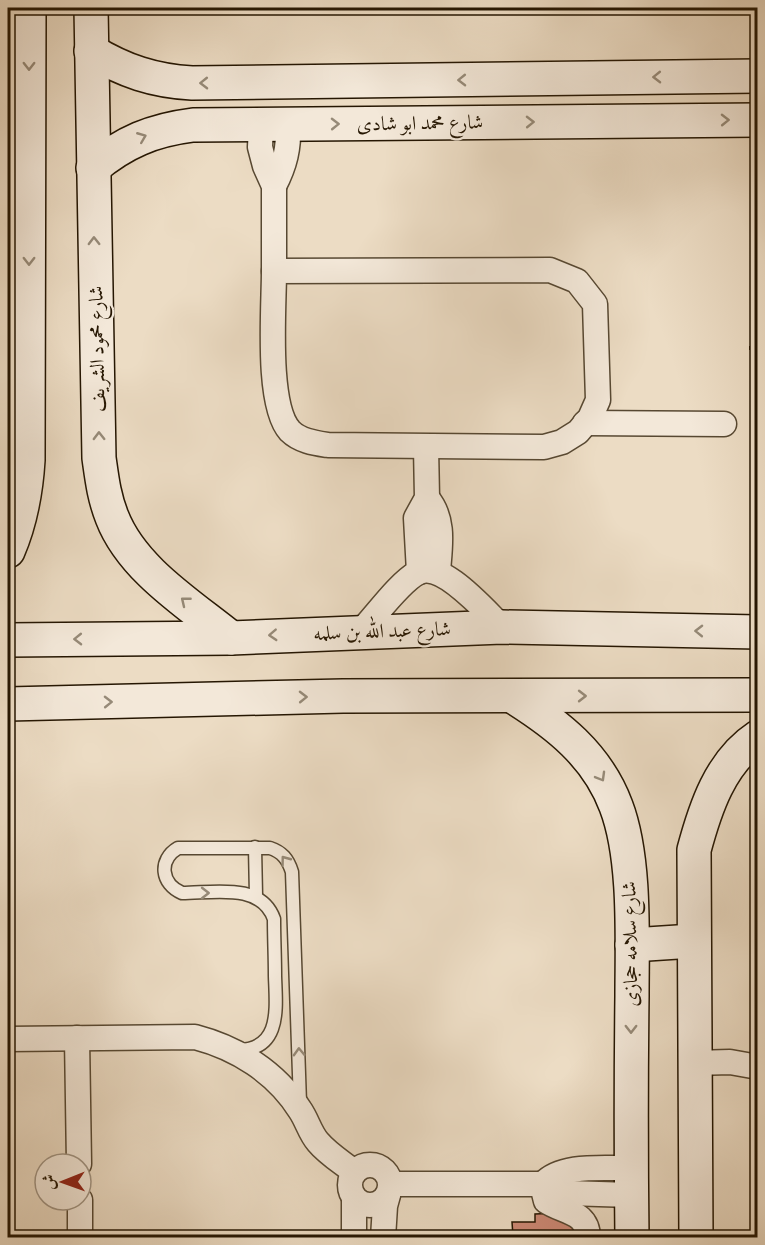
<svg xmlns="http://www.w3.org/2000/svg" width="765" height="1245" font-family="'IM FELL Double Pica',Amiri,serif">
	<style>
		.building { fill: #ce8a77; stroke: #251602; stroke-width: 1.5 }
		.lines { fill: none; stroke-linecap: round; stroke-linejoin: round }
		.lane-casing { stroke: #574832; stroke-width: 15 }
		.street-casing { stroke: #574832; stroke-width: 27 }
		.secondary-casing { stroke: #251602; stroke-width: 36 }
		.path { stroke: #251602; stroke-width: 4; stroke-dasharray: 1.5 3; stroke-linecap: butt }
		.lane { stroke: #f3e8d9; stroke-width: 12 }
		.street { stroke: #f3e8d9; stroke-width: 24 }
		.secondary { stroke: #f3e8d9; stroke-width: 33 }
		.oneway { stroke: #968a78 }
		.labels { text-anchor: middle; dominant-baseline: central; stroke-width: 4.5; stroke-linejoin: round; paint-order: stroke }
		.street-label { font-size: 20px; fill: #251602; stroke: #f3e8d9 }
	</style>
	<rect width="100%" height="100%" fill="#ecdcc4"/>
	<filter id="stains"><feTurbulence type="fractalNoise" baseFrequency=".00333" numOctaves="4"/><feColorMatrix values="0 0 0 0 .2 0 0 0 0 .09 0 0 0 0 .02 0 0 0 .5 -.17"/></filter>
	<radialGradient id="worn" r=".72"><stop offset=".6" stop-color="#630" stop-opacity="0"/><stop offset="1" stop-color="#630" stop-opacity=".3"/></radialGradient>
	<!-- building -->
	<polygon class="building" points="560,1213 561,1221 578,1223 581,1238 509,1238 513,1236 512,1222 535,1222 535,1214"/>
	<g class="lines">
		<!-- lane casing -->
		<g class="lane-casing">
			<g id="lane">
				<polyline points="255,847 256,896"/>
				<path d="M236,1050C282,1051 276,1008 275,976C275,957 274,938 274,919C261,882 213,893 182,893C161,884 158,860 178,848H270C282,852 288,859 292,872L300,1103"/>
			</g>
		</g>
		<!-- street casing -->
		<g class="street-casing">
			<g id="street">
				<polyline points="261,125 260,147 265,166 274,186 274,271"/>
				<path d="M274,186C285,165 289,148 288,125"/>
				<path d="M550,270L577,281L595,304L598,400L590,418L578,432L562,442L544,447L328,445C315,443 300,441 290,431C266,405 274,308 274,271Z"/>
				<polyline points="585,423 724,424"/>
				<path d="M427,498C445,519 440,546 438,571"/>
				<polyline points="419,572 416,518 427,498 426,447"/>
				<path d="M362,630C377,614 399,583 417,573C441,559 484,610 502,627"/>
				<polyline points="77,1038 79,1164"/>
				<path d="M8,1039L195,1037C237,1048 276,1072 300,1110C307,1120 310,1133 318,1142C328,1154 343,1163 354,1172"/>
				<polyline points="694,1063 730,1062 758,1067"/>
				<circle cx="370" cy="1185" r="20"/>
				<polyline points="391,1184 543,1184 567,1193 631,1195"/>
				<path d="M543,1184C562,1163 605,1169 631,1168"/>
				<path d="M543,1189L546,1201C564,1213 588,1211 588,1238"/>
				<polyline points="80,1200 80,1238"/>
				<polyline points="354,1238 354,1198"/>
				<polyline points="383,1238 385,1206 388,1195"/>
			</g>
		</g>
		<!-- secondary casing -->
		<g class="secondary-casing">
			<g id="secondary">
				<path d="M91,8L99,458C102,479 104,497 112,517C132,569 189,604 231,638"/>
				<path d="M91,51C124,71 154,81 192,83L758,76"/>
				<path d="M93,168C124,142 153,130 193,125L758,120"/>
				<path d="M8,551C21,521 26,493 28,460L29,8"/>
				<polyline points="8,640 231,638 502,627 758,632"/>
				<path d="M512,696C557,724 597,755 616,806C636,858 632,940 632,996C631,1077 631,1157 632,1238"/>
				<polyline points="8,704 343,696 758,695"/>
				<polyline points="632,945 693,941"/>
				<path d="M696,1238L694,850C705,809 720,762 758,737"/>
			</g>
		</g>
		<!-- path -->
		<g class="path">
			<polyline points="749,348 758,348"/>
			<polyline points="752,506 758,506"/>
		</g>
		<!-- lane -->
		<use href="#lane" class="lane"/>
		<!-- street -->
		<use href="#street" class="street"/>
		<!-- secondary -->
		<use href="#secondary" class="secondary"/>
	</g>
	<!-- one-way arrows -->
	<defs><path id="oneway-chevron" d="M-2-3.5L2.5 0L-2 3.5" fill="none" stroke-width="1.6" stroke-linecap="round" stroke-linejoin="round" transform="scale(1.5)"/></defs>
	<g class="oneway">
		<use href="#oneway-chevron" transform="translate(29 66) rotate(90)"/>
		<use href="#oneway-chevron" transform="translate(657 77) rotate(179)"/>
		<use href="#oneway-chevron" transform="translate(462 80) rotate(179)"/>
		<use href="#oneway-chevron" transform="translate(204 83) rotate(179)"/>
		<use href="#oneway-chevron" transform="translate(725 120) rotate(-1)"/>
		<use href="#oneway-chevron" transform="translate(530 122) rotate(-1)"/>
		<use href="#oneway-chevron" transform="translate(335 124) rotate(-1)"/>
		<use href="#oneway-chevron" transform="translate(142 137) rotate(-22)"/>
		<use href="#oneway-chevron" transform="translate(94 241) rotate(-91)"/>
		<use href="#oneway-chevron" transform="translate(29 261) rotate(90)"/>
		<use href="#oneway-chevron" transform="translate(99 436) rotate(-91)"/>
		<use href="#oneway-chevron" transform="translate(185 601) rotate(-141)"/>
		<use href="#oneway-chevron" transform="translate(699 631) rotate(-179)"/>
		<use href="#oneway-chevron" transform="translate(273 635) rotate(177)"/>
		<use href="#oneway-chevron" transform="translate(78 639) rotate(179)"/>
		<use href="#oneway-chevron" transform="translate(582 696)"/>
		<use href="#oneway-chevron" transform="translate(303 697) rotate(-1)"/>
		<use href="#oneway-chevron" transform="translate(108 702) rotate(-1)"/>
		<use href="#oneway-chevron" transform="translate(601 777) rotate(60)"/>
		<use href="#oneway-chevron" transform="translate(285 860) rotate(-127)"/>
		<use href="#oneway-chevron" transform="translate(205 893)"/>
		<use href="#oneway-chevron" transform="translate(631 1029) rotate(90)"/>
		<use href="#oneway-chevron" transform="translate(299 1052) rotate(-92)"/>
	</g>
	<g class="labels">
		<!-- street labels -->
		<g class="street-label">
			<text transform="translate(420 123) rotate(-1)">شارع محمد ابو شادى</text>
			<text transform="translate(97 349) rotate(-91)">شارع محمود الشريف</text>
			<text transform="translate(382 631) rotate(-2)">شارع عبد الله بن سلمه</text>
			<text transform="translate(630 944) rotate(-91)">شارع سلامه حجازى</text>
		</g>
	</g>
	<!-- margin -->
	<rect width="765" height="1245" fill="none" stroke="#ecdcc4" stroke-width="30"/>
	<rect x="9" y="9" width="747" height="1227" fill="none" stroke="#251602" stroke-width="3"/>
	<rect x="15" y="15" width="735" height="1215" fill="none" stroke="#251602" stroke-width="1.5"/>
	<!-- north arrow -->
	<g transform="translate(63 1182) rotate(269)"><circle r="28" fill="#f3e8d9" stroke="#a19483" stroke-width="1.5"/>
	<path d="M0-4.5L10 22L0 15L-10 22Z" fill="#8f2418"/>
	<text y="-9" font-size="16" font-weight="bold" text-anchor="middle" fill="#251602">ش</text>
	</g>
	<rect width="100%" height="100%" filter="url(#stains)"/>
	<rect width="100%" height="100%" fill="url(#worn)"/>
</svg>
